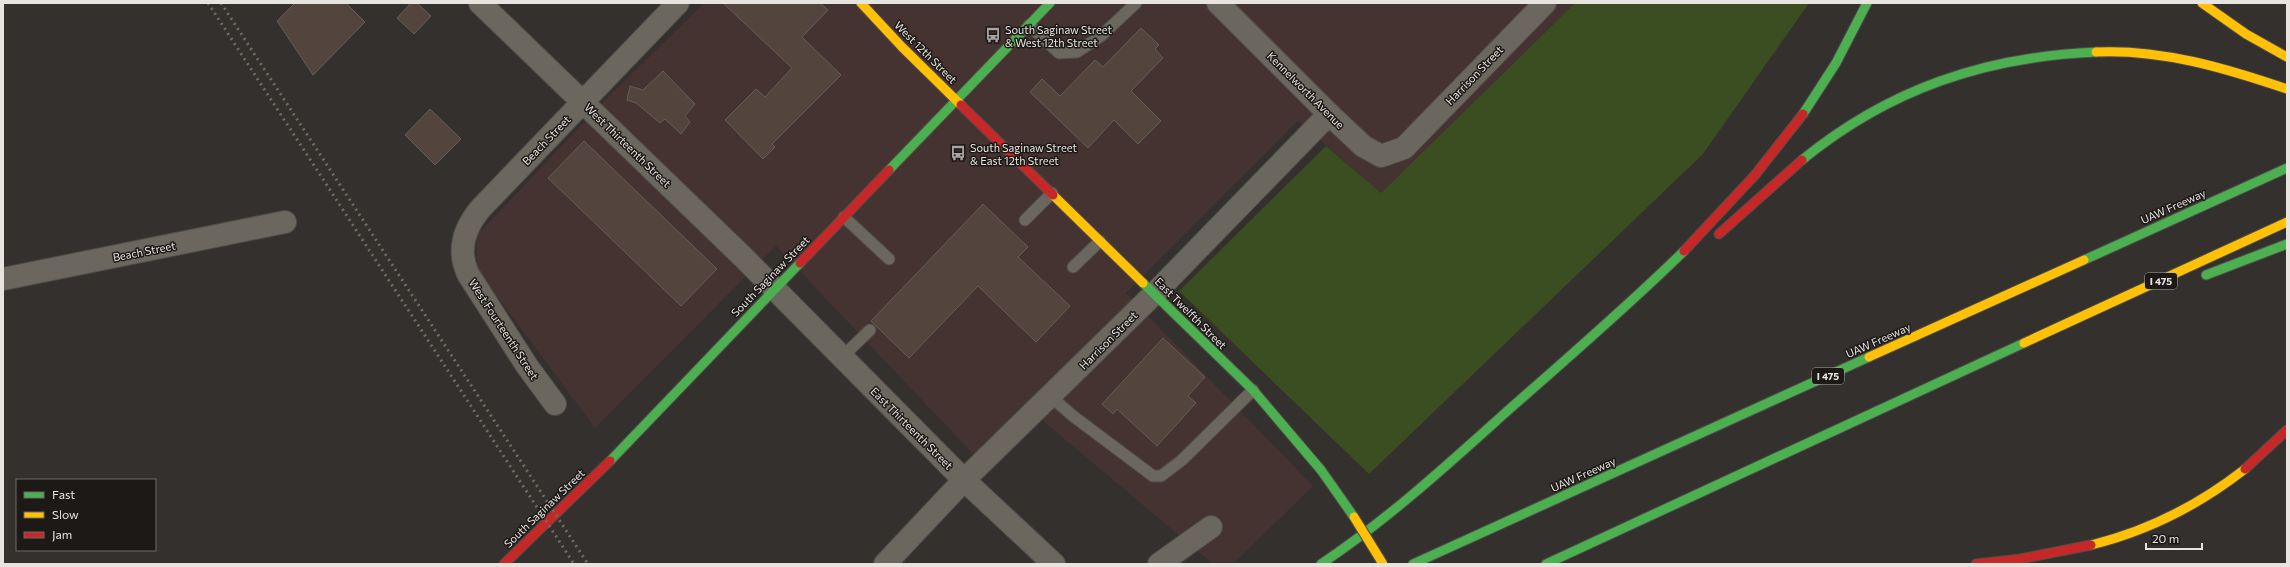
<svg xmlns="http://www.w3.org/2000/svg" width="2290" height="567" font-family="Commissioner,sans-serif">
	<style>
		.commercial { fill: #453332 }
		.green { fill: #3a4e22 }
		.building { fill: #53453d; stroke: #615e5c }
		.lines { fill: none; stroke-linecap: round; stroke-linejoin: round }
		.lane-casing { stroke: #4f4d4a; stroke-width: 13 }
		.street-casing { stroke: #4f4d4a; stroke-width: 24 }
		.fast-casing { stroke: #4f4d4a; stroke-width: 11 }
		.slow-casing { stroke: #4f4d4a; stroke-width: 11 }
		.jam-casing { stroke: #4f4d4a; stroke-width: 11 }
		.lane { stroke: #6b675e; stroke-width: 11 }
		.street { stroke: #6b675e; stroke-width: 22 }
		.fast { stroke: #4caf50; stroke-width: 9 }
		.slow { stroke: #ffc107; stroke-width: 9 }
		.jam { stroke: #c62828; stroke-width: 9 }
		.rail { stroke: #6f6c65; stroke-width: 3; stroke-dasharray: 2 4; stroke-linecap: butt }
		.slow-bridge-casing { stroke: #4f4d4a; stroke-width: 11; stroke-linecap: butt }
		.slow-bridge { stroke: #ffc107; stroke-width: 9 }
		.labels { text-anchor: middle; dominant-baseline: central; stroke-width: 3; stroke-linejoin: round; paint-order: stroke }
		.shield { fill: #1c1916; stroke: #aaa7a3; stroke-width: 1 }
		.shield-label { font-size: 10px; font-weight: bold; fill: #e7e4e0 }
		.poi-label { font-size: 11px; fill: #e7e4e0; stroke: #1c1916; text-anchor: start }
		.street-label { font-size: 11px; fill: #e7e4e0; stroke: #1c1916 }
	</style>
	<rect width="100%" height="100%" fill="#33302d"/>
	<!-- commercial -->
	<polygon class="commercial" points="704,3 895,4 1575,3 1381,193 1298,121 1126,293 1313,486 1233,564 1213,564 1024,405 974,455 776,246 595,428 477,269 477,235 610,95"/>
	<!-- green -->
	<polygon class="green" points="1575,3 1809,3 1703,154 1369,474 1179,291 1326,146 1381,193"/>
	<!-- building -->
	<g class="building">
		<polygon points="295,3 346,3 365,22 313,75 277,21"/>
		<polygon points="411,3 417,3 431,16 414,34 397,18"/>
		<polygon points="723,3 820,3 828,10 802,37 841,75 772,144 775,147 763,159 725,120 756,89 765,97 792,68"/>
		<polygon points="1141,28 1159,45 1155,49 1163,58 1131,91 1161,121 1138,144 1114,120 1088,148 1030,92 1042,79 1060,96 1095,60 1103,67"/>
		<polygon points="663,71 695,104 685,116 690,122 681,134 665,119 660,123 636,103 627,100 630,86 643,90"/>
		<polygon points="430,109 461,139 435,165 405,135"/>
		<polygon points="584,141 717,269 681,306 548,178"/>
		<polygon points="983,204 1028,247 1018,257 1070,306 1036,342 978,286 909,358 871,321"/>
		<polygon points="1163,338 1205,377 1188,396 1196,403 1157,446 1117,409 1113,414 1102,404"/>
	</g>
	<g class="lines">
		<!-- lane casing -->
		<g class="lane-casing">
			<g id="lane">
				<polyline points="1029,25 1059,53 1077,52 1101,36 1136,3"/>
				<polyline points="844,217 889,259"/>
				<polyline points="1025,220 1052,193"/>
				<polyline points="1073,267 1100,241"/>
				<polyline points="842,357 870,330"/>
				<polyline points="1051,397 1073,416 1153,476 1161,476 1182,460 1253,390"/>
			</g>
		</g>
		<!-- street casing -->
		<g class="street-casing">
			<g id="street">
				<polyline points="480,3 744,258 964,480 1054,564"/>
				<polyline points="1218,3 1329,114 1363,146 1381,156 1404,148 1545,3"/>
				<polyline points="3,279 285,222"/>
				<path d="M555,404L527,366L468,274C457,250 464,228 481,208L678,3"/>
				<polyline points="885,564 964,480 1155,293 1329,114"/>
				<polyline points="1159,564 1211,527"/>
			</g>
		</g>
		<!-- fast casing -->
		<g class="fast-casing">
			<g id="fast">
				<polyline points="1803,114 1836,63 1867,3"/>
				<path d="M1802,160C1889,89 1984,57 2096,52"/>
				<polyline points="889,170 1050,3"/>
				<polyline points="2084,260 2287,168"/>
				<polyline points="2206,275 2287,244"/>
				<polyline points="1143,283 1253,390 1321,470 1354,517"/>
				<polyline points="610,461 800,263"/>
				<path d="M1321,564C1387,520 1445,467 1504,414C1565,360 1626,308 1684,251"/>
				<polyline points="1413,564 1869,357"/>
				<polyline points="1546,564 2024,343"/>
			</g>
		</g>
		<!-- slow casing -->
		<g class="slow-casing">
			<g id="slow">
				<polyline points="861,3 902,47 961,105"/>
				<polyline points="2202,3 2246,34 2287,57"/>
				<path d="M2096,52C2162,49 2225,68 2287,89"/>
				<polyline points="1053,195 1143,283"/>
				<polyline points="2024,343 2287,222"/>
				<polyline points="1869,357 2084,260"/>
				<path d="M2091,545C2148,531 2199,505 2245,469"/>
			</g>
		</g>
		<!-- jam casing -->
		<g class="jam-casing">
			<g id="jam">
				<polyline points="961,105 1053,195"/>
				<polyline points="1719,234 1802,160"/>
				<polyline points="1684,251 1755,175 1803,114"/>
				<polyline points="800,263 889,170"/>
				<polyline points="2245,469 2287,430"/>
				<polyline points="504,564 610,461"/>
				<polyline points="1976,564 2020,559 2091,545"/>
			</g>
		</g>
		<!-- lane -->
		<use href="#lane" class="lane"/>
		<!-- street -->
		<use href="#street" class="street"/>
		<!-- fast -->
		<use href="#fast" class="fast"/>
		<!-- slow -->
		<use href="#slow" class="slow"/>
		<!-- jam -->
		<use href="#jam" class="jam"/>
		<!-- rail -->
		<g class="rail">
			<polyline points="208,3 574,564"/>
			<polyline points="221,3 588,564"/>
		</g>
		<!-- slow-bridge casing -->
		<g class="slow-bridge-casing">
			<polyline id="slow-bridge" points="1354,517 1383,564"/>
		</g>
		<!-- slow-bridge -->
		<use href="#slow-bridge" class="slow-bridge"/>
	</g>
	<!-- icons -->
	<defs>
		<g id="bus-bare" transform="scale(1.2)"><path d="M-5-6H5V4H4V6H2V4H-2V6H-4V4H-5ZM-3.5-4V0h7V-4ZM-3.5 1.2v1.5H-2V1.2ZM2 1.2v1.5H3.5V1.2Z" fill="#a8a5a1" stroke="#1c1916" stroke-width="2.5" paint-order="stroke"/></g>
	</defs>
	<g fill-rule="evenodd">
		<use href="#bus-bare" x="993" y="35"/>
		<use href="#bus-bare" x="958" y="153"/>
	</g>
	<g class="labels">
		<!-- shield labels -->
		<g class="shield">
			<rect x="2145" y="273" width="32" height="16" rx="3"/>
			<rect x="1812" y="368" width="32" height="16" rx="3"/>
		</g>
		<g class="shield-label">
			<text x="2161" y="281">I 475</text>
			<text x="1828" y="376">I 475</text>
		</g>
		<!-- poi labels -->
		<g class="poi-label">
			<text x="1005" y="29">South Saginaw Street<tspan x="1005" dy="13">&amp; West 12th Street</tspan></text>
			<text x="970" y="147">South Saginaw Street<tspan x="970" dy="13">&amp; East 12th Street</tspan></text>
		</g>
		<!-- street labels -->
		<g class="street-label">
			<text transform="translate(926 52) rotate(45)">West 12th Street</text>
			<text transform="translate(1474 75) rotate(-46)">Harrison Street</text>
			<text transform="translate(1306 90) rotate(45)">Kennelworth Avenue</text>
			<text transform="translate(546 140) rotate(-46)">Beach Street</text>
			<text transform="translate(628 145) rotate(44)">West Thirteenth Street</text>
			<text transform="translate(2173 206) rotate(-24)">UAW Freeway</text>
			<text transform="translate(144 251) rotate(-11)">Beach Street</text>
			<text transform="translate(770 276) rotate(-46)">South Saginaw Street</text>
			<text transform="translate(1191 313) rotate(45)">East Twelfth Street</text>
			<text transform="translate(504 329) rotate(57)">West Fourteenth Street</text>
			<text transform="translate(1108 340) rotate(-45)">Harrison Street</text>
			<text transform="translate(1878 340) rotate(-24)">UAW Freeway</text>
			<text transform="translate(912 428) rotate(45)">East Thirteenth Street</text>
			<text transform="translate(1583 474) rotate(-24)">UAW Freeway</text>
			<text transform="translate(544 508) rotate(-44)">South Saginaw Street</text>
		</g>
	</g>
	<!-- border -->
	<rect width="2290" height="567" fill="none" stroke="#e7e4e0" stroke-width="8"/>
	<!-- legend -->
	<rect x="16" y="479" width="140" height="72" fill="#1c1916" stroke="#6d6a67"/>
	<rect x="24" y="492" width="20" height="6" fill="#4caf50" stroke="#6d6a67"/>
	<text x="52" y="499" font-size="12" fill="#e7e4e0">Fast</text>
	<rect x="24" y="512" width="20" height="6" fill="#ffc107" stroke="#6d6a67"/>
	<text x="52" y="519" font-size="12" fill="#e7e4e0">Slow</text>
	<rect x="24" y="532" width="20" height="6" fill="#c62828" stroke="#6d6a67"/>
	<text x="52" y="539" font-size="12" fill="#e7e4e0">Jam</text>
	<!-- scale -->
	<path d="M2146 543v6h56v-6" fill="none" stroke="#e7e4e0" stroke-width="2"/>
	<text x="2152" y="543" font-size="12" fill="#e7e4e0" stroke="#1c1916" stroke-width="3" paint-order="stroke">20 m</text>
</svg>
